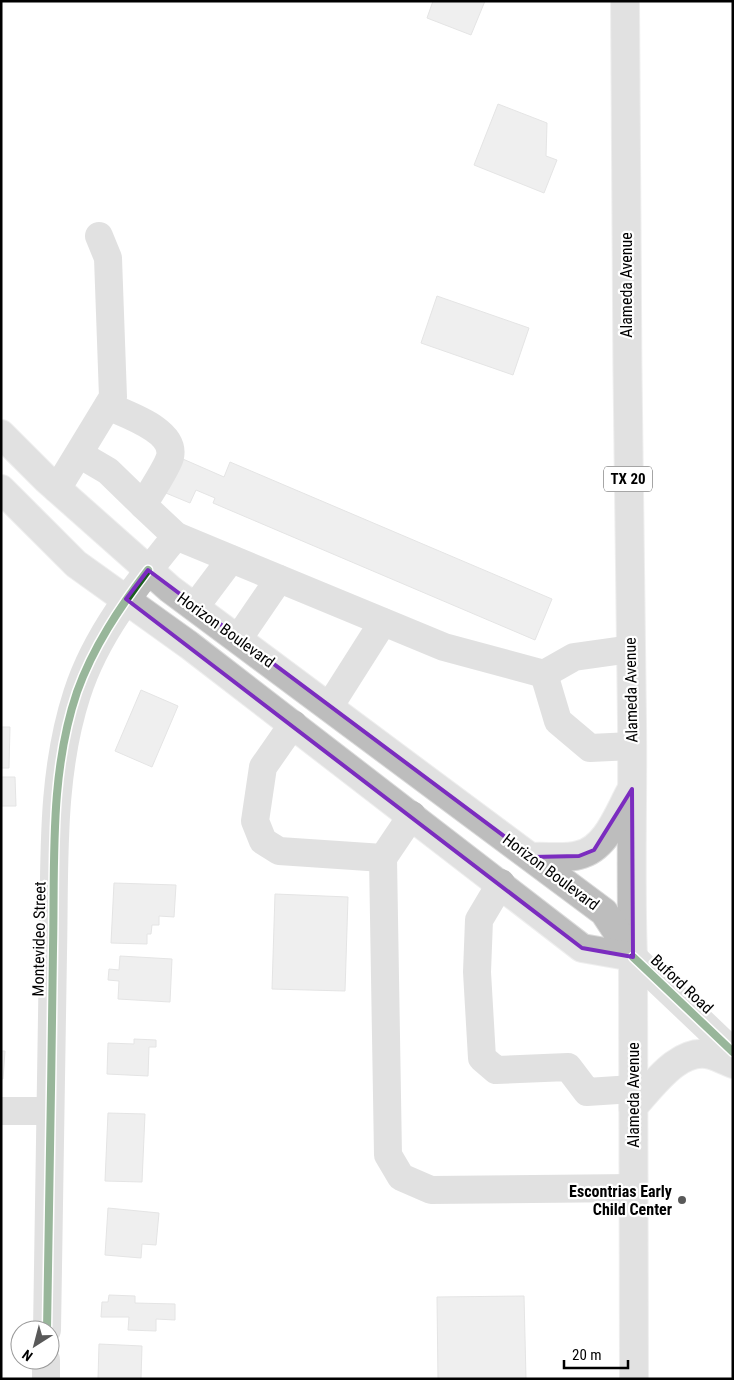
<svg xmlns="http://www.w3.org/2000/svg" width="734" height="1380" font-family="'Roboto Condensed',sans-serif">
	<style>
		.building { fill: #dcdcdc; stroke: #c4c4c4 }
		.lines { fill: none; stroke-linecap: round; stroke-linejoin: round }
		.major-casing { stroke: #dbdbdb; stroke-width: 30 }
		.minor { stroke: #bdbdbd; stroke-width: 28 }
		.major { stroke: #bdbdbd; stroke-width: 28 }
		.cycleway-casing { stroke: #fff; stroke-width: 11 }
		.cycleway { stroke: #1b5e20; stroke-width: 8 }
		.marked { fill: none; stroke: #7b2cbf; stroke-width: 4; stroke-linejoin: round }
		.poi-dot { fill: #595959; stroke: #fff; stroke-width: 2 }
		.labels { text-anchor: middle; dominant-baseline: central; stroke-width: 4.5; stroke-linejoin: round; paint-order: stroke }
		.shield { fill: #fff; stroke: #4c4c4c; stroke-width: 1 }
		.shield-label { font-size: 15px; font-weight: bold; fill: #000 }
		.street-label { font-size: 16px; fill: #000; stroke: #fff }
		.poi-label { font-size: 16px; font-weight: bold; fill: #000; stroke: #fff; text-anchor: end }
	</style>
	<rect width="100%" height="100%" fill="#fff"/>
	<!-- building -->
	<g class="building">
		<polygon points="433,1 485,1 471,35 427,18"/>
		<polygon points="498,104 547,123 546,156 557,160 544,193 474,165"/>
		<polygon points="437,296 529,328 513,375 421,343"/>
		<polygon points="176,456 224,477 230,462 552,599 535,640 213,503 215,498 196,490 190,503 161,491"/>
		<polygon points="141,690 178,706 152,767 115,751"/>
		<polygon points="1,727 10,727 9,768 1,768"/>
		<polygon points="1,777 15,777 16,806 1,806"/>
		<polygon points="114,883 176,885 174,917 159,916 159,925 152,925 151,934 147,934 147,944 111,943"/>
		<polygon points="275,894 348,897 345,991 272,989"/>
		<polygon points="120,956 172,959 170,1002 118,999 119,981 108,980 109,969 119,970"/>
		<polygon points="134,1039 156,1040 156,1047 149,1047 148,1076 107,1074 108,1043 134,1044"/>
		<polygon points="1,1051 5,1051 3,1079 1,1079"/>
		<polygon points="108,1113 145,1114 142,1182 105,1181"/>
		<polygon points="108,1208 159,1213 156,1245 142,1244 141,1258 105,1255"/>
		<polygon points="109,1295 135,1296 135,1303 175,1304 175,1320 156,1319 156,1331 128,1330 129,1317 101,1317 102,1302 108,1302"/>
		<polygon points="524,1296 526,1379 438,1379 437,1297"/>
		<polygon points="99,1344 142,1346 141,1379 98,1379"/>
	</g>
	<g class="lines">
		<!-- major casing -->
		<g class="major-casing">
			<g id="major">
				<path d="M625,1C626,241 628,482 632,722C633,800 630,879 633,957L634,1379"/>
				<polyline points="1,434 46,479 170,589 604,912 633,956"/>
				<polyline points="1,489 76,564 189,645 582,948 633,957"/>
				<path d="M532,857C547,856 565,859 579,855C606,849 618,814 630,792"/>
				<path d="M633,1107C652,1087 679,1046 711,1055C718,1057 726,1061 733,1064"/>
			</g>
		</g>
		<!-- minor -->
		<g class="minor">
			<path d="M79,454L108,471L143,505C150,493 167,468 170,457C176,430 127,415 108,406"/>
			<polyline points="57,489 113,397 108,258 99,236"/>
			<polyline points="176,536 444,647 544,674 574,657 631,649"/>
			<polyline points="195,607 231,559"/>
			<polyline points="238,639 279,579"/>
			<polyline points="544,674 558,721 590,748 632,746"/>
			<polyline points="329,707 383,622"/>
			<polyline points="293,724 263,767 255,821 263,841 279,851 383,858 412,815"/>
			<polyline points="383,858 388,1155 401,1177 431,1190 633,1188"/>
			<polyline points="501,883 479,920 477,972 482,1058 496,1070 568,1067 587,1092 633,1089"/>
			<polyline points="633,957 733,1052"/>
			<polyline points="1,1111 49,1111"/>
			<path d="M47,1330C50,1204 51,1078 53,953C55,866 50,777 77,694C96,634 137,584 176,536L143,505"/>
			<polyline points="46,1379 46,1360"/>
		</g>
		<!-- major -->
		<use href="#major" class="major"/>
		<!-- cycleway casing -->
		<g class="cycleway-casing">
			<g id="cycleway">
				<polyline points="633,957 733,1052"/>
				<path d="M47,1330C50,1203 51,1076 53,949C55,864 49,774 77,692C93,647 120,607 148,570"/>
			</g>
		</g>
		<!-- cycleway -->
		<use href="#cycleway" class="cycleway"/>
	</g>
	<!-- marked area -->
	<path d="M0 0H734V1380H0ZM148,570L532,857L579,856L594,850L632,789L633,957L582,948L126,599Z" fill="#fff" fill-opacity=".55" fill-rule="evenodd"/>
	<path class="marked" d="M148,570L532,857L579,856L594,850L632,789L633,957L582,948L126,599Z"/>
	<!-- markers -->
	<circle class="poi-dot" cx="682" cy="1200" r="5"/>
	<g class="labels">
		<!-- shield labels -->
		<rect class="shield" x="604" y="466.5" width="48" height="25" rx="4"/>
		<g class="shield-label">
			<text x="628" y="479">TX 20</text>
		</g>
		<!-- street labels -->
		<g class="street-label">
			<text transform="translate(626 285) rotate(-90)">Alameda Avenue</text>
			<text transform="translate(226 630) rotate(36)">Horizon Boulevard</text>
			<text transform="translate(631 690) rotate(-91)">Alameda Avenue</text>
			<text transform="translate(551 872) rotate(37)">Horizon Boulevard</text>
			<text transform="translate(39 939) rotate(-89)">Montevideo Street</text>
			<text transform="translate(682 984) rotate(43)">Buford Road</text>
			<text transform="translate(633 1095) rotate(-90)">Alameda Avenue</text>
		</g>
		<!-- poi labels -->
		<g class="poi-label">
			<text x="672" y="1191">Escontrias Early<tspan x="672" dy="18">Child Center</tspan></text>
		</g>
	</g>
	<!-- border -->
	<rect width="734" height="1380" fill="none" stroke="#000000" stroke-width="5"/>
	<!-- north arrow -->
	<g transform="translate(35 1345) rotate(216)"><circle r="24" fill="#ffffff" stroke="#999999"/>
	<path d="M0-4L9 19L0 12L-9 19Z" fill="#595959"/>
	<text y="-8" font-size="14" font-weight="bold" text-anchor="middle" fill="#000000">N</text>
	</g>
	<!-- scale -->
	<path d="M564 1360v8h64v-8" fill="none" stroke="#000000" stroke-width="2.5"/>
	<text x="572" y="1360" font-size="15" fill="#000000" stroke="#ffffff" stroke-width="4" paint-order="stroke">20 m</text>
</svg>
